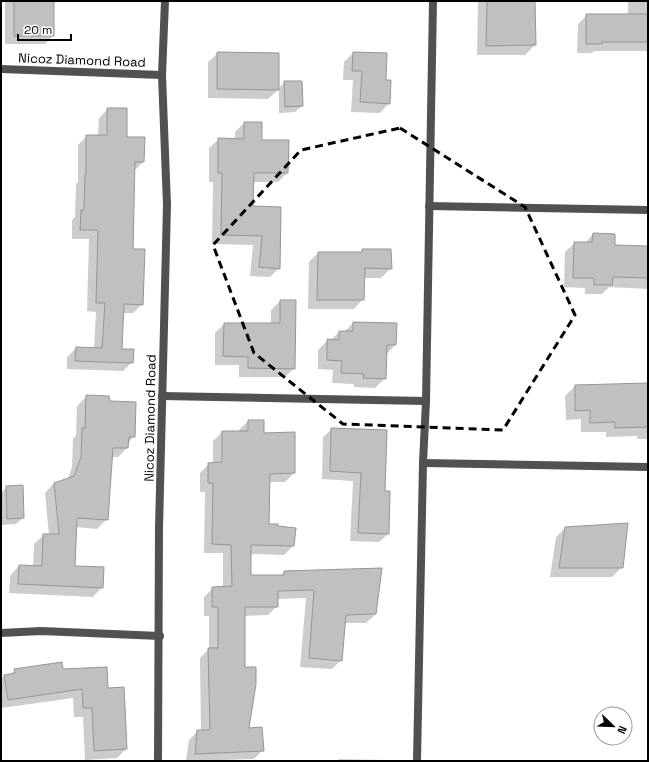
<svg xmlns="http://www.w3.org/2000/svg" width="649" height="762" font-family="'Space Grotesk',sans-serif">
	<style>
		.shadow { fill: #0003 }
		.building { fill: #c0c0c0; stroke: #959595 }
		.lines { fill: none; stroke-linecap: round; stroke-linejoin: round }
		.street { stroke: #515151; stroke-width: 8 }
		.marked { fill: none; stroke: #000; stroke-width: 3; stroke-dasharray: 8 5; stroke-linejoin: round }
		.labels { text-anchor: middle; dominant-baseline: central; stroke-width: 3; stroke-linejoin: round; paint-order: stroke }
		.street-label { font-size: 13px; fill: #000; stroke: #fff }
	</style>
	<rect width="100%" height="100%" fill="#fff"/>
	<!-- shadow -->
	<g class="shadow">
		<polygon points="5,1 53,1 53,36 45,44 5,44"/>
		<polygon points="478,1 534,1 535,45 525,55 477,55"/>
		<polygon points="628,1 648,1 648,51 594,51 592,53 577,53 578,24 587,15 628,15"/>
		<polygon points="218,53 278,89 285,82 302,106 295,112 279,113 279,89 268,99 208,98 208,62"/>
		<polygon points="353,53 385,81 389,103 380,113 351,112 353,80 343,80 344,62"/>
		<polygon points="108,109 126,138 143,162 134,171 132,250 142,304 133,313 123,313 121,350 132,362 123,371 67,369 67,357 76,348 94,348 96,312 87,311 89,239 72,239 72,220 75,217 76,184 78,182 78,145 87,136 98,136 99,118"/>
		<polygon points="244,123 261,141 288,141 287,173 278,182 252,182 252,207 279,268 270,277 250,276 253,245 212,244 213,182 209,182 209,148 219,139 235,139 235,132"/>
		<polygon points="593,234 614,246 648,247 648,289 609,287 602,294 585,294 585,288 564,287 565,252 575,243 585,243"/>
		<polygon points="363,250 391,268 381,278 364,278 363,299 354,309 308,309 309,262 318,253 360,253"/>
		<polygon points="280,301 294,368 285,377 239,377 239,365 215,365 215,333 224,324 271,324 271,310"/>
		<polygon points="353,323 395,345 386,355 385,378 375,388 354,387 354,384 332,383 333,370 318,369 318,350 328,340 331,340 339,332 344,332"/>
		<polygon points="648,383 648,439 637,439 637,436 606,437 606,432 581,432 581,419 566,420 565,396 575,386 646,384"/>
		<polygon points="87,396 109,402 134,436 128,443 127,448 118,457 111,457 107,519 97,529 76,527 74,567 102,587 93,597 9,593 10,576 19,566 33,567 34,544 44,535 49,535 45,493 54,483 68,479 72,467 73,439 76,435 77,406"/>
		<polygon points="248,421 263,434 294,473 285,482 269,482 268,525 277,527 293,546 284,555 250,554 250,576 280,576 284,572 381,569 376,614 366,623 344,623 341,660 332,669 300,667 306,598 277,599 277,606 268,615 244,616 244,668 248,729 263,750 254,759 186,761 189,740 198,731 201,731 200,658 209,649 209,616 204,616 204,597 213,588 223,587 223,553 204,553 205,492 200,492 200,473 209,464 213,463 213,441 222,432 239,432 239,430"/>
		<polygon points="332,429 384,491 388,534 379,542 350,541 353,481 322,479 323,437"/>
		<polygon points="7,487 23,518 16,524 1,525 1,493"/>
		<polygon points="565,528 622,567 612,577 550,577 556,537"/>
		<polygon points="15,670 62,670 107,689 126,749 117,758 85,760 83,717 74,717 73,698 1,708 1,679 5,675 10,675"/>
		<polygon points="339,759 386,760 386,761 337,761"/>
	</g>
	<!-- building -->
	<g class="building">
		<rect x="14" y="1" width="40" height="35"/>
		<polygon points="487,1 535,1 536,45 486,46"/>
		<polygon points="586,14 648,14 648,42 602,42 602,44 586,44"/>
		<polygon points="217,52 279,53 279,90 217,89"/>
		<polygon points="353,52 387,53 386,80 391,80 390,104 360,102 362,71 352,71"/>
		<polygon points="284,81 302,81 303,106 285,107"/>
		<polygon points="107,108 127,108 127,137 145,137 144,162 135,162 133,249 145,249 143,305 124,304 122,349 134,349 133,363 75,361 76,347 102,348 105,303 96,303 98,230 80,230 81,210 84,210 85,174 86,174 86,135 107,135"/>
		<polygon points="244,122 262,122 262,140 289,140 288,173 254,173 253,206 281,207 280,269 259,267 262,236 221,235 222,173 218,173 218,138 244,139"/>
		<polygon points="593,233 615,234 615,245 648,246 648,278 613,277 612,285 594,285 594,278 573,278 574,242 592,242"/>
		<polygon points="362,249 391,249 392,269 365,268 364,300 317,300 318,252 362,252"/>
		<polygon points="280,300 296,300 295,369 248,368 248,357 223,356 224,323 280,323"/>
		<polygon points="353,322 397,323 396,345 387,345 386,379 363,378 364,374 341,373 342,361 327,360 327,339 339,340 339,331 353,331"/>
		<polygon points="648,383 648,427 615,428 615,422 590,423 590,410 575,411 575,385"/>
		<polygon points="86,395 109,396 110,401 136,402 135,437 129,437 128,448 113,448 108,520 77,518 75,566 104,567 103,588 18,584 19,565 42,566 43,534 59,534 54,483 74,476 81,457 82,428 85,428"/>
		<polygon points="248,420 264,420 264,433 295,432 295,473 270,474 269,524 278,524 278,526 296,528 294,546 251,545 251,575 284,575 284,571 382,568 376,614 346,615 342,661 309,658 314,590 278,591 278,607 245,607 245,667 256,667 256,684 249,728 262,727 264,751 195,754 197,730 210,730 208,648 218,648 218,607 212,607 212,587 232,586 231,545 212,544 213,483 208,483 208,463 222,462 222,431 248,431"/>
		<polygon points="331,428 387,430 385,491 390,491 389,534 358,533 361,473 330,471"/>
		<polygon points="23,485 24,518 7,519 6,486"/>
		<polygon points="628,523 623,568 559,568 565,527"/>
		<polygon points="62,662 63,669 107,667 108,688 124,687 127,749 94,751 92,708 83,708 82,689 8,700 4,675 15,673 14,669"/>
	</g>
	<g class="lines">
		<!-- street -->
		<g class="street">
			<polyline points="1,69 162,75"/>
			<polyline points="429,206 648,210"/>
			<polyline points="162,396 426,401"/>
			<polyline points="423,463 648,467"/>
			<polyline points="1,633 41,631 160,636"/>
			<polyline points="158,761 159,528 167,205 162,75 165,1"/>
			<polyline points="417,761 423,463 426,401 433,1"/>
		</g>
	</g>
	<!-- marked area -->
	<path class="marked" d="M400,128L525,207L575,315L503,430L343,424L254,353L213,245L301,150Z"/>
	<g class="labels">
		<!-- street labels -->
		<g class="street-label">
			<text transform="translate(82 60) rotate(2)">Nicoz Diamond Road</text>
			<text transform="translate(150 418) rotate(-89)">Nicoz Diamond Road</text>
		</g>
	</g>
	<!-- border -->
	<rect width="649" height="762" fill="none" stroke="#000000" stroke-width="4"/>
	<!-- north arrow -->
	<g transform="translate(613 726) rotate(113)"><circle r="19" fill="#ffffff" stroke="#999999"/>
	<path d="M0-3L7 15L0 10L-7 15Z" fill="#000000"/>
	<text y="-6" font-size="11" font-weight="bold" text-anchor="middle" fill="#000000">N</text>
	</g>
	<!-- scale -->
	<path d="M18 34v6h53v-6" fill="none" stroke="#000000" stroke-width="2"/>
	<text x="24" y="34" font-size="12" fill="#000000" stroke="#ffffff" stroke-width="3" paint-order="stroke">20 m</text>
</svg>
